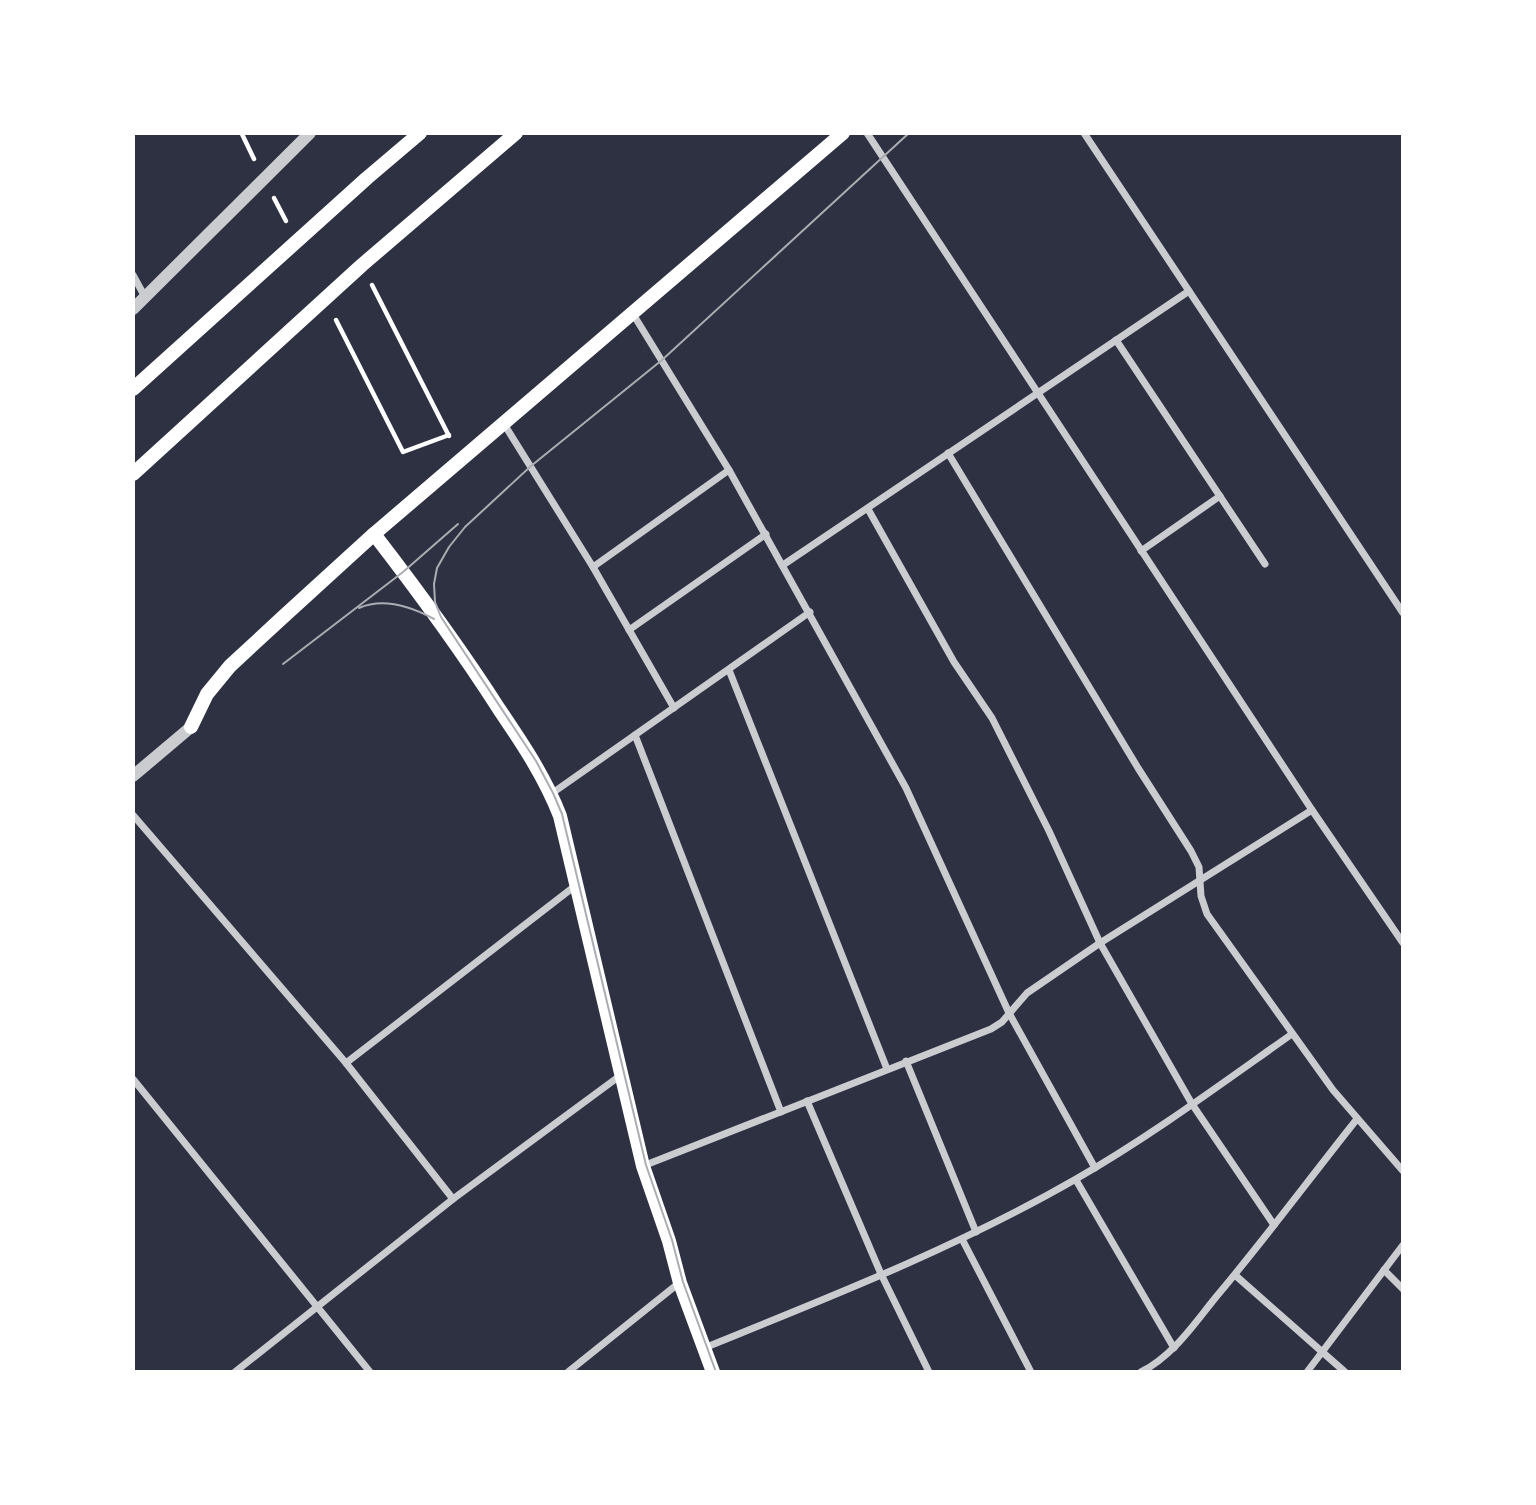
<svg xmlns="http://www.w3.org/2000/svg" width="1536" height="1505" font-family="'Fira Sans Condensed',sans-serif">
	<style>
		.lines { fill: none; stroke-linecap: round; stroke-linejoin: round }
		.path { stroke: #fff; stroke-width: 4.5 }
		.minor { stroke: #caccd0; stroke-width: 7 }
		.tertiary { stroke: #caccd0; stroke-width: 12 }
		.secondary { stroke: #fff; stroke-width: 14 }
		.tram { stroke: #abadb3; stroke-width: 2 }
	</style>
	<rect width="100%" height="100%" fill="#2d3142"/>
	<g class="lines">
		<!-- path -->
		<g class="path">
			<polyline points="244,133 242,134 254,159"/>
			<polyline points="274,198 286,221"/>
			<polyline points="372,285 449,436"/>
			<polyline points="336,320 403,452 449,435"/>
		</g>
		<!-- minor -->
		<g class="minor">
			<polyline points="867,133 1312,810 1403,943"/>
			<polyline points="1084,133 1403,613"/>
			<polyline points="133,275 145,297"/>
			<polyline points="633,314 729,470 906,788 1009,1013 1095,1168"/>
			<polyline points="1116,340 1265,564"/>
			<polyline points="504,424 593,567 674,708"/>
			<polyline points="948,453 1138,768 1191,851 1199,867 1201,896 1207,914 1333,1090 1403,1171"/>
			<polyline points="868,509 954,662 992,718 1049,831 1100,943 1192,1104 1274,1225"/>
			<polyline points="1141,551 1220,496"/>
			<polyline points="783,565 1189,291"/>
			<polyline points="593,567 729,470"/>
			<polyline points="629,630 766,534"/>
			<polyline points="729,670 887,1069"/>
			<polyline points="635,735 781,1112"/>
			<polyline points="551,794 810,612"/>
			<polyline points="133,815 346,1063 453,1199"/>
			<polyline points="906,1061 976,1232"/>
			<polyline points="346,1063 575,886"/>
			<polyline points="133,1079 370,1372"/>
			<polyline points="807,1101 881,1274 929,1372"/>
			<polyline points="643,1166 991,1029 1002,1022 1027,993 1100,943 1312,810"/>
			<polyline points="1076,1180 1174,1348"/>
			<polyline points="962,1239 1031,1372"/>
			<polyline points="1384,1270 1403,1289"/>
			<polyline points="1235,1275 1345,1372"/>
			<path d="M704,1348C830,1297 958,1247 1076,1179C1151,1136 1221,1084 1292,1034"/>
			<polyline points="235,1372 453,1199 621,1075"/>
			<polyline points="568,1372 679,1283"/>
			<path d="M1141,1372C1173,1356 1194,1324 1216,1297C1265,1239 1310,1178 1357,1119"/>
			<polyline points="1307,1372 1403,1245"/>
		</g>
		<!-- tertiary -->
		<g class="tertiary">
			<polyline points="133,309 310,133"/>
			<polyline points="133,776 191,727"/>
		</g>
		<!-- secondary -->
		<g class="secondary">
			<polyline points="133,389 367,178 420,133"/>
			<polyline points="133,474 362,265 516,133"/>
			<path d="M374,534C418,591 460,648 499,709C522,743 545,777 560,816L643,1166L669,1241L680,1283L713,1372"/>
			<polyline points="191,727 207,694 230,666 283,617 374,534 843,133"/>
		</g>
		<!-- tram -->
		<g class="tram">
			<path d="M359,608C384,597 412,607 434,619"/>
			<polyline points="283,664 403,572 458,524"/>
			<polyline points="716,1372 683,1282 672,1240 646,1165 562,814 553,793 536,761 441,617 435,602 434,584 437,568 449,547 465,527 531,466 662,360 909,133"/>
		</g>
	</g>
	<!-- border -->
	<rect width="1536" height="1505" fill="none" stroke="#ffffff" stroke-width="270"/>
</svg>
